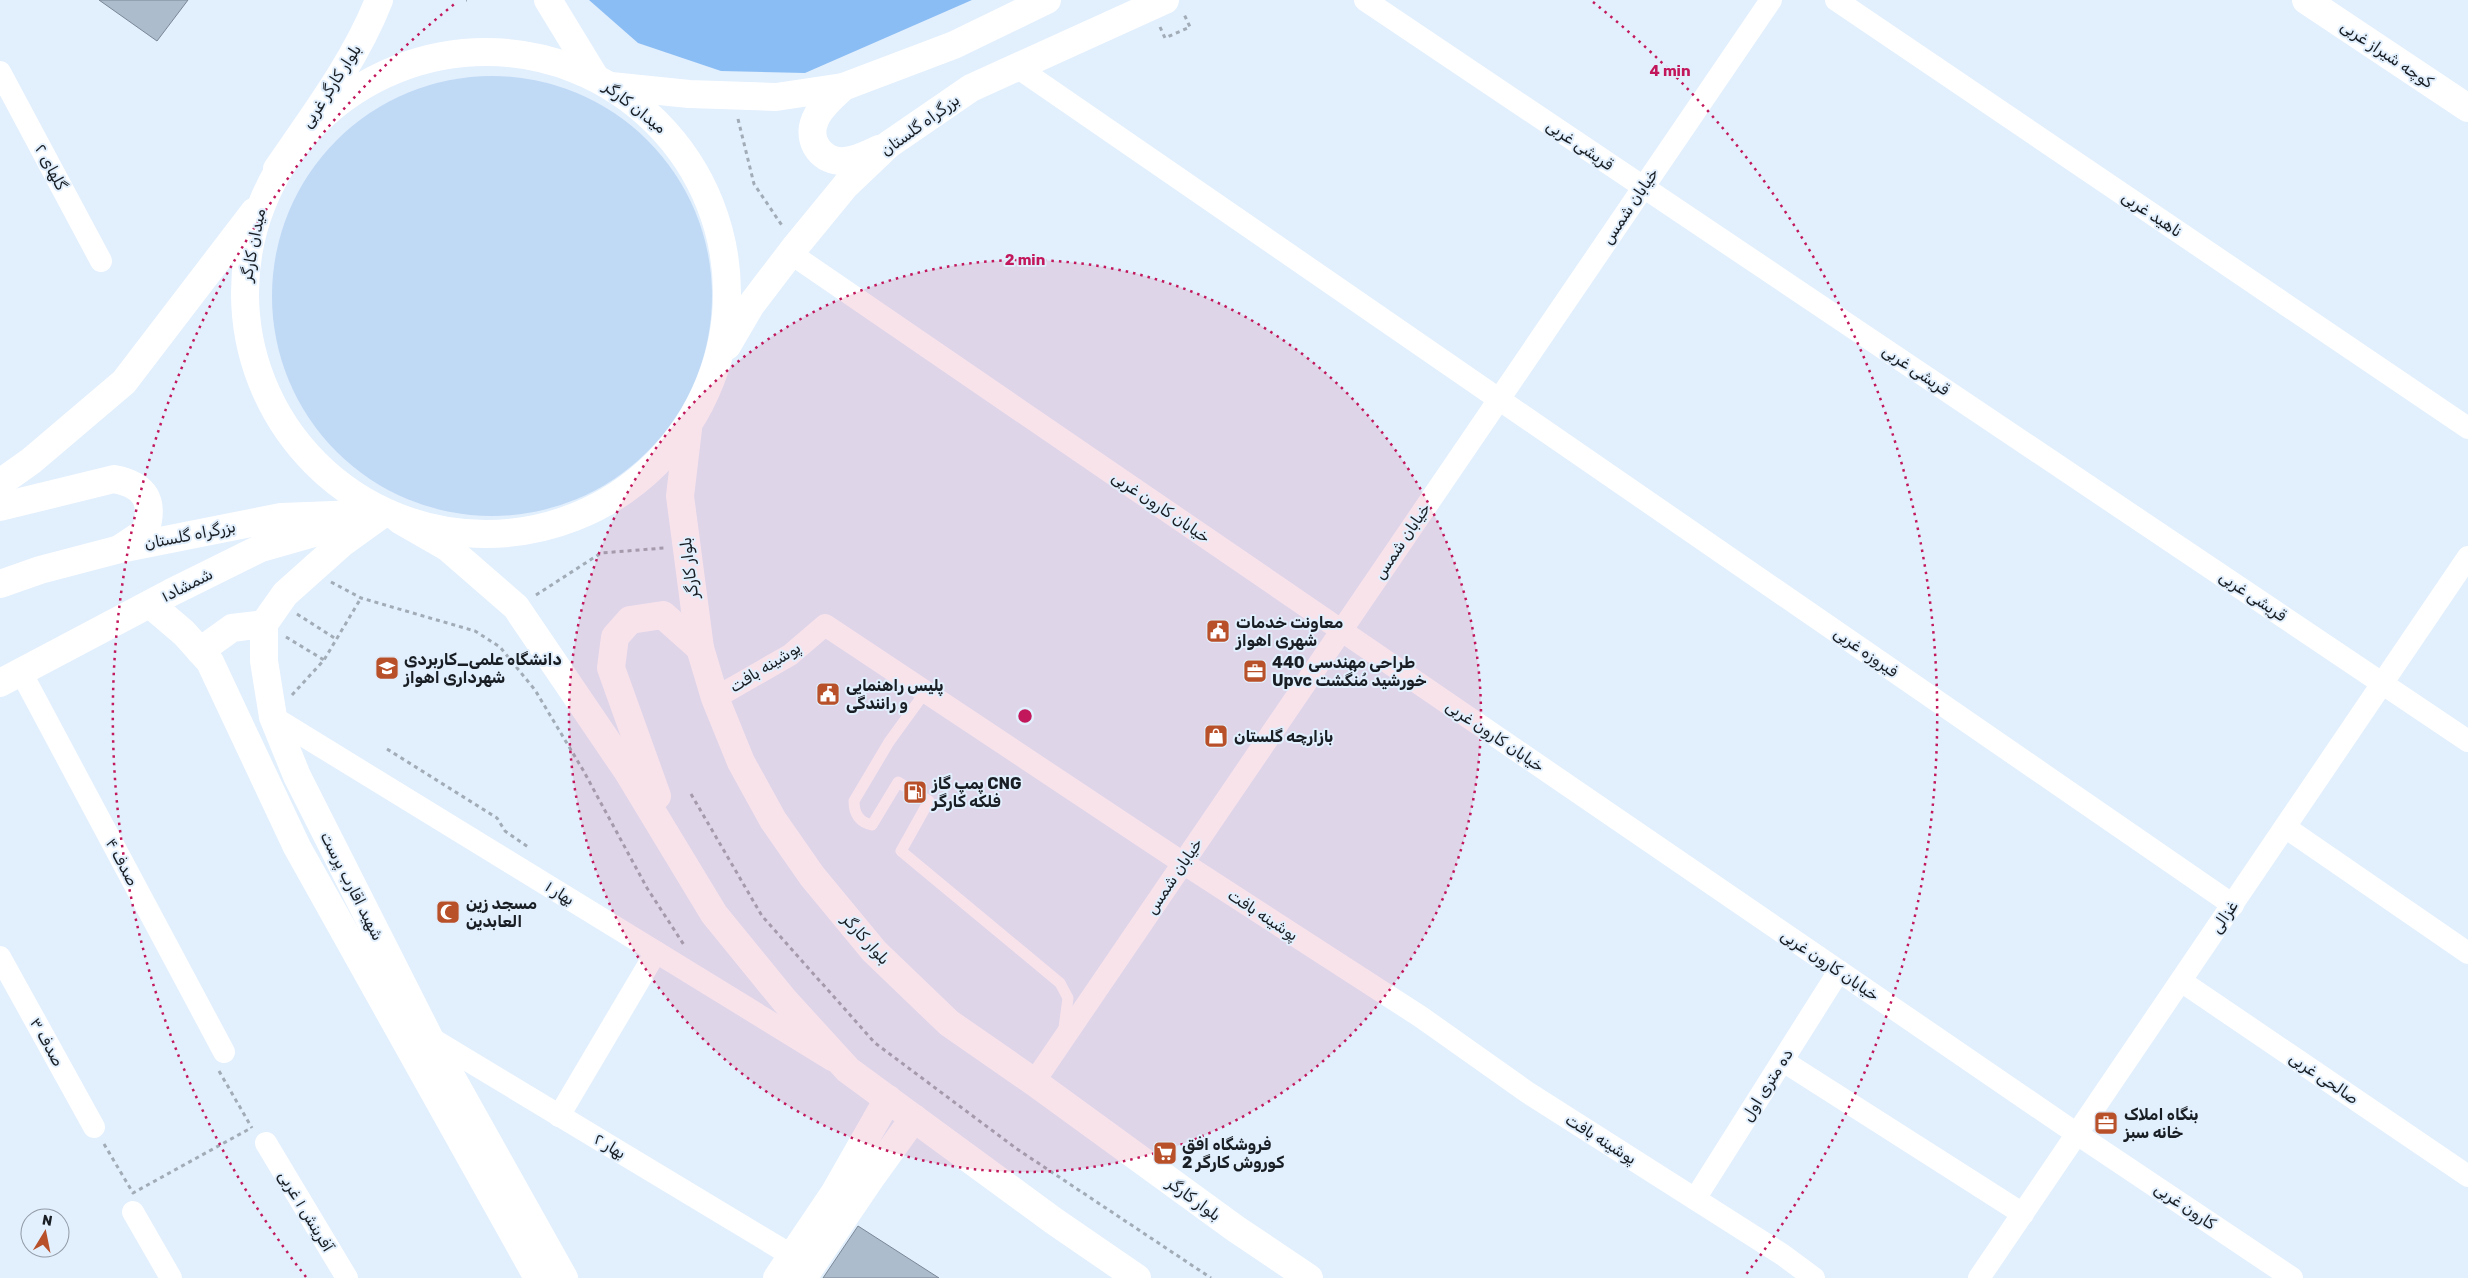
<svg xmlns="http://www.w3.org/2000/svg" width="2468" height="1278" font-family="Rubik,'Noto Sans Arabic',sans-serif">
	<style>
		.green { fill: #c0d9f5 }
		.forest { fill: #8abdf4 }
		.building { fill: #adbccd; stroke: #798796 }
		.lines { fill: none; stroke-linecap: round; stroke-linejoin: round }
		.path { stroke: #a1acb7; stroke-width: 3; stroke-dasharray: 4 4; stroke-linecap: butt }
		.lane { stroke: #fff; stroke-width: 11 }
		.street { stroke: #fff; stroke-width: 22 }
		.secondary { stroke: #fff; stroke-width: 28 }
		.highway { stroke: #fff; stroke-width: 28 }
		.ring { fill: none; stroke: #c2185b; stroke-width: 2.5; stroke-dasharray: 2.5 5 }
		.labels { text-anchor: middle; dominant-baseline: central; stroke-width: 4; stroke-linejoin: round; paint-order: stroke }
		.street-label { font-size: 16px; fill: #181e24; stroke: #e2effd }
		.poi-label { font-size: 16px; font-weight: bold; fill: #181e24; stroke: #e2effd; text-anchor: start }
		.centre { fill: #c2185b; stroke: #e2effd; stroke-width: 2.5 }
		.ring-label { font-size: 15px; text-anchor: middle; font-weight: bold; fill: #c2185b; stroke: #e2effd; stroke-width: 4; stroke-linejoin: round; paint-order: stroke }
	</style>
	<rect width="100%" height="100%" fill="#e2effd"/>
	<!-- green -->
	<circle class="green" cx="492" cy="296" r="220"/>
	<!-- forest -->
	<polygon class="forest" points="589,0 972,0 805,73 721,71 638,43"/>
	<!-- building -->
	<g class="building">
		<polygon points="99,0 188,0 157,41"/>
		<polygon points="858,1226 939,1278 823,1278"/>
	</g>
	<g class="lines">
		<!-- path -->
		<g class="path">
			<polyline points="466,0 467,0"/>
			<polyline points="1160,27 1165,38 1190,27 1183,12"/>
			<polyline points="738,119 754,184 783,227"/>
			<polyline points="331,582 361,598 475,631 500,647 535,690 583,770 647,888 684,945"/>
			<polyline points="536,595 601,553 664,548"/>
			<polyline points="297,614 336,639"/>
			<polyline points="286,637 324,660"/>
			<polyline points="292,695 324,660 361,598"/>
			<polyline points="387,749 497,818 505,831 528,847"/>
			<polyline points="691,794 762,916 875,1043 1017,1149 1211,1278"/>
			<polyline points="219,1071 252,1128"/>
			<polyline points="104,1144 133,1193 251,1128"/>
		</g>
		<!-- lane -->
		<path class="lane" d="M926,691L889,742L854,801C854,814 859,822 872,825L898,782L929,801L901,851L1060,983L1068,998L1064,1028"/>
		<!-- street -->
		<g class="street">
			<polyline points="1365,0 2468,741"/>
			<polyline points="1836,0 2468,428"/>
			<polyline points="1017,67 2233,905"/>
			<polyline points="0,72 101,261"/>
			<polyline points="790,253 2077,1134 2292,1278"/>
			<polyline points="21,672 224,1052"/>
			<polyline points="715,698 790,655 825,625 1183,863 1421,1017 1527,1092 1783,1255 1814,1278"/>
			<polyline points="273,717 832,1060"/>
			<polyline points="2285,827 2468,953"/>
			<polyline points="0,957 94,1127"/>
			<polyline points="2181,981 2468,1176"/>
			<polyline points="429,1037 791,1255"/>
			<polyline points="1783,1061 2023,1214"/>
			<polyline points="1034,1082 1771,0"/>
			<polyline points="559,1116 656,952"/>
			<polyline points="266,1143 347,1278"/>
			<polyline points="1695,1199 1839,971"/>
			<polyline points="133,1212 171,1278"/>
			<polyline points="1979,1278 2468,557"/>
		</g>
		<!-- secondary -->
		<g class="secondary">
			<polyline points="548,0 595,77"/>
			<polyline points="2306,0 2468,108"/>
			<path d="M277,169C314,115 355,61 379,0"/>
			<polyline points="688,429 680,496 700,648 715,698 741,762 773,820 812,876 874,951 949,1023 1034,1082 1236,1229 1309,1278"/>
			<polyline points="384,513 341,544 285,594 264,624 264,661 273,717 297,776 429,1037 564,1278"/>
			<polyline points="400,520 447,547 516,607 628,772 714,914 785,1001 848,1070 1054,1221 1137,1278"/>
			<polyline points="150,604 184,633 210,662 297,847 538,1278"/>
			<polyline points="200,651 232,628 264,624"/>
			<polyline points="0,683 172,592 261,548 363,519"/>
			<polyline points="657,796 611,668 615,637 630,620 663,615 700,648"/>
			<polyline points="777,1278 835,1192 888,1099"/>
			<polyline points="803,1278 873,1175 914,1118"/>
		</g>
		<!-- highway -->
		<g class="highway">
			<circle cx="486" cy="293" r="241"/>
			<polyline points="611,86 689,94 776,97 843,87 954,45 1047,0"/>
			<path d="M843,87C833,97 820,107 815,120C806,141 822,163 845,161C857,160 868,154 879,149"/>
			<polyline points="727,346 751,305 796,246 846,185 888,145 971,88 1165,0"/>
			<polyline points="0,483 31,461 124,382 254,212"/>
			<path d="M0,507L114,479C146,485 155,502 145,532L121,548"/>
			<polyline points="0,584 40,570 120,549 281,517 384,513"/>
		</g>
	</g>
	<!-- distance rings -->
	<circle cx="1025" cy="716" r="456" fill="#c2185b" fill-opacity=".12"/>
	<g class="ring">
		<circle cx="1025" cy="716" r="456"/>
		<path d="M306 1277A912 912 0 0 1 457 2M1593 2A912 912 0 0 1 1744 1277"/>
	</g>
	<!-- icons -->
	<defs>
		<g id="civic-square" transform="scale(1.25)"><rect x="-9" y="-9" width="18" height="18" rx="4" fill="#b8502a" stroke="#e2effd"/><path d="M-.6-6.5H3V-4.5H.6V-3L4-1V1h2V6H-6V1h2V-1L-.6-3ZM-1.2 2.5V6h2.4V2.5Z" fill="#fff"/></g>
		<g id="university-square" transform="scale(1.25)"><rect x="-9" y="-9" width="18" height="18" rx="4" fill="#b8502a" stroke="#e2effd"/><path d="M0-5L7-2L0 1L-7-2ZM-4 1L0 2.5L4 1V4Q0 6-4 4Z" fill="#fff"/></g>
		<g id="office-square" transform="scale(1.25)"><rect x="-9" y="-9" width="18" height="18" rx="4" fill="#b8502a" stroke="#e2effd"/><path d="M-6-3h4V-5.5h4V-3h4V5H-6ZM-1-4.5V-3h2v-1.5ZM-6 0V1H6V0Z" fill="#fff"/></g>
		<g id="shop-square" transform="scale(1.25)"><rect x="-9" y="-9" width="18" height="18" rx="4" fill="#b8502a" stroke="#e2effd"/><path d="M-5-2.5h2.3a2.7 3.5 0 0 1 5.4 0H5L5.5 6h-11ZM-1.5-2.5h3a1.5 2.3 0 0 0-3 0Z" fill="#fff"/></g>
		<g id="fuel-square" transform="scale(1.25)"><rect x="-9" y="-9" width="18" height="18" rx="4" fill="#b8502a" stroke="#e2effd"/><path d="M-5.5-6h7V0h2V4h1.3V-2.5L3-4.5l.8-.8L6-3V5H2.5V1h-1V6h-7ZM-4.2-4.7v3.2H.2V-4.7Z" fill="#fff"/></g>
		<g id="mosque-square" transform="scale(1.25)"><rect x="-9" y="-9" width="18" height="18" rx="4" fill="#b8502a" stroke="#e2effd"/><path d="M3.5-4.9A6 6 0 1 0 3.5 4.9A5 5 0 1 1 3.5-4.9Z" fill="#fff"/></g>
		<g id="supermarket-square" transform="scale(1.25)"><rect x="-9" y="-9" width="18" height="18" rx="4" fill="#b8502a" stroke="#e2effd"/><path d="M-6-5.5h2.5l.6 2H6L4.5 2H-2.5L-4.4-4H-6ZM-1.5 3.2a1.3 1.3 0 1 0 .1 0ZM3 3.2a1.3 1.3 0 1 0 .1 0Z" fill="#fff"/></g>
	</defs>
	<g fill-rule="evenodd">
		<use href="#civic-square" x="1218" y="631"/>
		<use href="#university-square" x="387" y="668"/>
		<use href="#office-square" x="1255" y="671"/>
		<use href="#civic-square" x="828" y="694"/>
		<use href="#shop-square" x="1216" y="736"/>
		<use href="#fuel-square" x="915" y="792"/>
		<use href="#mosque-square" x="448" y="912"/>
		<use href="#office-square" x="2106" y="1123"/>
		<use href="#supermarket-square" x="1165" y="1153"/>
	</g>
	<g class="labels">
		<!-- street labels -->
		<g class="street-label">
			<text transform="translate(2387 54) rotate(34)">کوچه شیراز غربی</text>
			<text transform="translate(331 86) rotate(-57)">بلوار کارگر غربی</text>
			<text transform="translate(635 107) rotate(38)">میدان کارگر</text>
			<text transform="translate(920 125) rotate(-36)">بزرگراه گلستان</text>
			<text transform="translate(1580 145) rotate(34)">قریشی غربی</text>
			<text transform="translate(51 167) rotate(62)">گلهای ۲</text>
			<text transform="translate(1630 206) rotate(-56)">خیابان شمس</text>
			<text transform="translate(2152 214) rotate(34)">ناهید غربی</text>
			<text transform="translate(253 245) rotate(-79)">میدان کارگر</text>
			<text transform="translate(1916 370) rotate(34)">قریشی غربی</text>
			<text transform="translate(1161 507) rotate(34)">خیابان کارون غربی</text>
			<text transform="translate(190 535) rotate(-11)">بزرگراه گلستان</text>
			<text transform="translate(1402 541) rotate(-56)">خیابان شمس</text>
			<text transform="translate(689 568) rotate(-97)">بلوار کارگر</text>
			<text transform="translate(187 585) rotate(-27)">شمشاد۱</text>
			<text transform="translate(2253 596) rotate(34)">قریشی غربی</text>
			<text transform="translate(1866 652) rotate(35)">فیروزه غربی</text>
			<text transform="translate(765 667) rotate(-32)">پوشینه بافت</text>
			<text transform="translate(1495 736) rotate(34)">خیابان کارون غربی</text>
			<text transform="translate(122 862) rotate(62)">صدف ۴</text>
			<text transform="translate(1174 876) rotate(-56)">خیابان شمس</text>
			<text transform="translate(352 886) rotate(63)">شهید اقارب پرست</text>
			<text transform="translate(560 893) rotate(32)">بهار ۱</text>
			<text transform="translate(1263 915) rotate(33)">پوشینه بافت</text>
			<text transform="translate(2224 917) rotate(-56)">غزالی</text>
			<text transform="translate(866 939) rotate(48)">بلوار کارگر</text>
			<text transform="translate(1830 965) rotate(34)">خیابان کارون غربی</text>
			<text transform="translate(47 1042) rotate(61)">صدف ۳</text>
			<text transform="translate(2324 1078) rotate(34)">صالحی غربی</text>
			<text transform="translate(1767 1085) rotate(-58)">ده متری اول</text>
			<text transform="translate(1601 1139) rotate(32)">پوشینه بافت</text>
			<text transform="translate(610 1146) rotate(31)">بهار ۲</text>
			<text transform="translate(1194 1199) rotate(36)">بلوار کارگر</text>
			<text transform="translate(2185 1206) rotate(34)">کارون غربی</text>
			<text transform="translate(306 1211) rotate(59)">آفرینش ۱ غربی</text>
		</g>
		<!-- poi labels -->
		<g class="poi-label">
			<text x="1236" y="622">معاونت خدمات<tspan x="1236" dy="18">شهری اهواز</tspan></text>
			<text x="404" y="659">دانشگاه علمی_کاربردی<tspan x="404" dy="18">شهرداری اهواز</tspan></text>
			<text x="1272" y="662">طراحی مهندسی 440<tspan x="1272" dy="18">Upvc خورشید مُنگشت</tspan></text>
			<text x="846" y="685">پلیس راهنمایی<tspan x="846" dy="18">و رانندگی</tspan></text>
			<text x="1234" y="736">بازارچه گلستان</text>
			<text x="932" y="783">پمپ گاز CNG<tspan x="932" dy="18">فلکه کارگر</tspan></text>
			<text x="466" y="903">مسجد زین<tspan x="466" dy="18">العابدین</tspan></text>
			<text x="2124" y="1114">بنگاه املاک<tspan x="2124" dy="18">خانه سبز</tspan></text>
			<text x="1182" y="1144">فروشگاه افق<tspan x="1182" dy="18">کوروش کارگر 2</tspan></text>
		</g>
	</g>
	<circle cx="1025" cy="716" r="8" class="centre"/>
	<g class="ring-label">
		<text x="1670" y="76">4 min</text>
		<text x="1025" y="265">2 min</text>
	</g>
	<!-- north arrow -->
	<g transform="translate(45 1233) rotate(10)"><circle r="24" fill="#e2effd" stroke="#919ba6"/>
	<path d="M0-4L9 19L0 12L-9 19Z" fill="#b8502a"/>
	<text y="-8" font-size="14" font-weight="bold" text-anchor="middle" fill="#181e24">N</text>
	</g>
</svg>
